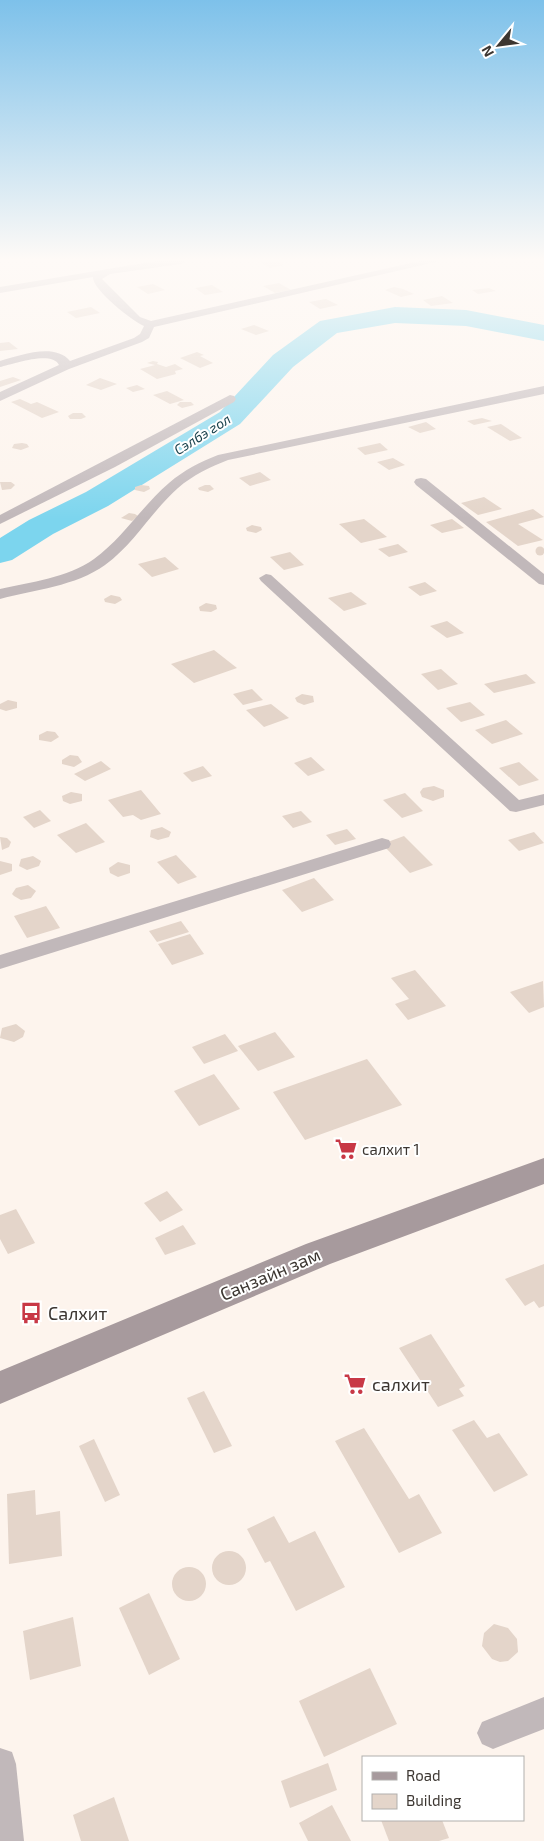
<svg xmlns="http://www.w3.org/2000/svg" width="544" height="1841" font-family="'Exo 2',sans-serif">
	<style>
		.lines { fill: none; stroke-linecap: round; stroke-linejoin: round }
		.river { fill: #7cd5ee; fill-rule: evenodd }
		.building { fill: #e4d5ca }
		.street { fill: #c1b8ba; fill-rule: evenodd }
		.secondary { fill: #a79a9d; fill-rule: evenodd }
		.labels { text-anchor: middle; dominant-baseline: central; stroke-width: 4; stroke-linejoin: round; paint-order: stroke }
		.far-water-label { font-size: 14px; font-style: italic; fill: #163f4a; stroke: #fff }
		.poi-label { font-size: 15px; fill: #3c3631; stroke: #fff; text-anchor: start }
		.near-street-label { font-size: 18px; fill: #3c3631; stroke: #fff }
		.near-poi-label { font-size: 18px; fill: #3c3631; stroke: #fff; text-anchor: start }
	</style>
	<rect width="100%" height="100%" fill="#fdf4ed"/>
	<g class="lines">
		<!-- river -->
		<polygon class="river" points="395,307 466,310 544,325 544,341 466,326 395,323 337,333 293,367 240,424 108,506 53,534 12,560 0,563 0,538 29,520 86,492 220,412 273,355 320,321"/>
	</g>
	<!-- building -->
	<g class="building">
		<polygon points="259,261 278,261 284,265 270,268"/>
		<polygon points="279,283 291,290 275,293 263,286"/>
		<polygon points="153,284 165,290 148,294 137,287"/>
		<polygon points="212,285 223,292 205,295 195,288"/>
		<polygon points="394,287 403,289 414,294 401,297 385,290"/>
		<polygon points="489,288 496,291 478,294 472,290"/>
		<polygon points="442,296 453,303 431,306 423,300"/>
		<polygon points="326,299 338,305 320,309 309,302"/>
		<polygon points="91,307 100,313 76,318 67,312"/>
		<polygon points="254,325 269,331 256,335 241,329"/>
		<polygon points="9,342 18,349 0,351 0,343"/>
		<polygon points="197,352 204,355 200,356 213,363 200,368 180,358"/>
		<polygon points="153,361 158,362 157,364 166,367 175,364 183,369 175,371 176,374 157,379 140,369 155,365 147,363"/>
		<polygon points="13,377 21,380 0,387 0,381"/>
		<polygon points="100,378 117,384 101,390 86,385"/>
		<polygon points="137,385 145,389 133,392 126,388"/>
		<polygon points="167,391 184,400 170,404 153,395"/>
		<polygon points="20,399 31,404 37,402 59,412 42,418 11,402"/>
		<polygon points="180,402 191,402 194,405 182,408 177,405"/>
		<polygon points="73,413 82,413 86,417 81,419 70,419 68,416"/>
		<polygon points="482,418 492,421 474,425 467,421"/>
		<polygon points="426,422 436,429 420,433 408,427"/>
		<polygon points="501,424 522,438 510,441 487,427"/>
		<polygon points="22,443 27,444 29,447 21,450 12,448 14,444"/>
		<polygon points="380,443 388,450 365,455 357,448"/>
		<polygon points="393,458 405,465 389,470 377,462"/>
		<polygon points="260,472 271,480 250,486 239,478"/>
		<polygon points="0,482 11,482 15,485 11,489 2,490"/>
		<polygon points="141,485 149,486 150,489 144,492 135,490 135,487"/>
		<polygon points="205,485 210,485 214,489 208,492 199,490 198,488"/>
		<polygon points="484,497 502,509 478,515 461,503"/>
		<polygon points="533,509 544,517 518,524 543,540 518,546 486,522"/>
		<polygon points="129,513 135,514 138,516 132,521 121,518"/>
		<polygon points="364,519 387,537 361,543 339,524"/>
		<polygon points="452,519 464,528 442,533 430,525"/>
		<polygon points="252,525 261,527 262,530 256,533 247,531 246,528"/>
		<polygon points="398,544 408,552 389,557 378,549"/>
		<circle cx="540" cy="551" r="4.5"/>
		<polygon points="290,552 304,565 284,570 270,557"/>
		<polygon points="165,557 179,569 152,577 138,564"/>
		<polygon points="425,582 437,591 420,596 408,587"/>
		<polygon points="351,592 367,604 344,611 328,598"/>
		<polygon points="111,595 120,597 122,600 115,604 105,602 104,599"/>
		<polygon points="206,603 216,605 217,609 211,612 200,611 199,607"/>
		<polygon points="447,621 464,633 447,638 430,626"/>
		<polygon points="214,650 237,668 194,683 171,664"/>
		<polygon points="441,669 458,684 438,690 421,674"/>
		<polygon points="526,674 536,683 494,693 484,684"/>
		<polygon points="252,689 263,700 243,705 233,694"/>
		<polygon points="302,694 313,696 314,702 304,705 297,702 295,698"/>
		<polygon points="8,700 17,702 17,708 6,711 0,709 0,704"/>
		<polygon points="470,702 485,715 461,722 446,708"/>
		<polygon points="271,704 289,718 264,727 246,710"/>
		<polygon points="506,720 523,734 492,744 475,730"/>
		<polygon points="47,731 55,732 59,737 51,742 39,740 39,735"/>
		<polygon points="70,755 78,756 82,762 74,767 62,764 62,760"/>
		<polygon points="311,757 325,770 308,776 294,763"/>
		<polygon points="101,761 111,769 85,781 74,774"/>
		<polygon points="519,762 539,780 519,786 499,768"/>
		<polygon points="203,766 212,776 192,782 183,773"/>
		<polygon points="434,786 444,790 444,797 433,801 422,797 420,792 423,788"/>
		<polygon points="141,790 161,814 141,820 133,815 123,817 108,800"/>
		<polygon points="71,792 82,794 82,801 70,804 63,801 62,796"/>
		<polygon points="405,793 423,811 402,818 383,800"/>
		<polygon points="40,810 51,821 34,828 23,817"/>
		<polygon points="301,811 312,822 293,828 282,816"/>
		<polygon points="86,823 105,842 76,853 57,835"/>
		<polygon points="162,827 171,832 169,837 158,840 150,837 151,830"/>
		<polygon points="347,829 356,839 335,845 326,835"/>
		<polygon points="534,832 544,843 519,851 508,840"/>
		<polygon points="404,836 433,865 410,873 382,844"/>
		<polygon points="0,837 7,838 11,842 9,847 2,850"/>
		<polygon points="176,855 197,877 178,884 157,862"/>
		<polygon points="33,856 41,861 39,866 27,870 19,866 21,859"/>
		<polygon points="0,861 12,864 12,871 0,875"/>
		<polygon points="118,862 130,865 130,873 118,877 110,873 109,868"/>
		<polygon points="314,878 334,900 302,912 282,890"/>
		<polygon points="28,885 36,891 31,898 21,900 14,896 12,894 16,888"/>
		<polygon points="46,906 60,928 27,938 14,916"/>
		<polygon points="181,921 189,932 157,942 149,931"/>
		<polygon points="190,934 204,954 172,965 158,944"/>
		<polygon points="415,970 446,1006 408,1020 395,1004 409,999 391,978"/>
		<polygon points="543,981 544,1007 529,1013 510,992"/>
		<polygon points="16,1024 25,1031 23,1037 14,1042 0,1038 2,1028"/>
		<polygon points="275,1032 295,1057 258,1071 238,1046"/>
		<polygon points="225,1034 238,1051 204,1064 192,1047"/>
		<polygon points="367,1059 402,1105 305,1140 273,1092"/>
		<polygon points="214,1074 240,1109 199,1126 174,1091"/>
		<polygon points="167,1191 183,1210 160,1222 144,1203"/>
		<polygon points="16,1209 35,1243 8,1254 0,1239 0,1215"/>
		<polygon points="183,1225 196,1244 165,1255 155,1238"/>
		<polygon points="544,1264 544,1306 539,1308 534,1301 525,1306 505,1279"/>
		<polygon points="431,1334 465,1386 459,1389 464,1396 438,1407 399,1348"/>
		<polygon points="204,1391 232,1446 214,1453 187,1398"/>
		<polygon points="474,1420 487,1438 499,1433 528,1475 494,1492 452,1430"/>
		<polygon points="364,1428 409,1499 419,1494 442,1533 399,1553 335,1441"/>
		<polygon points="94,1439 120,1495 105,1502 79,1446"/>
		<polygon points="35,1490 36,1515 60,1511 62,1556 9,1564 7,1494"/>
		<polygon points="274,1516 289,1543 315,1531 345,1587 296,1611 270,1561 265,1563 247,1529"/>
		<circle cx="229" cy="1568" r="17"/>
		<circle cx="189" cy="1584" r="17"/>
		<polygon points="149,1593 180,1659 149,1675 119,1608"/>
		<polygon points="73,1617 81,1666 30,1680 23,1631"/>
		<polygon points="494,1624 508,1628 517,1639 518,1652 508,1661 500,1662 492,1659 482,1646 484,1633"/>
		<polygon points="370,1668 397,1724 324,1757 299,1701"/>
		<polygon points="328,1763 337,1790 290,1808 281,1781"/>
		<polygon points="114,1797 129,1841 81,1841 73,1815"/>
		<polygon points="332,1805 351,1841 308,1841 299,1823"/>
		<polygon points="381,1820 442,1820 449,1838 439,1841 389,1841"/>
	</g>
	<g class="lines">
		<!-- street -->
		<g class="street">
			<path d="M156,261H186L181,264L110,274L102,279L140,317L151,321L420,261H440L154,327L149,338L142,342L69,369L0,401V392L59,365C52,350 13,364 0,367V361C19,356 54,342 70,361L134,338L140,334L144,326C132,321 92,289 93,277L0,293V287Z"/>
			<path d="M544,386V394L228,460C210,467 193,475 178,488C151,512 134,544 105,565C76,586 34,590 0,599V589C31,582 67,578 94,559C123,538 142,506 169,483C184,470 200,462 218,455Z"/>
			<polygon points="230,395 234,396 236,399 234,402 115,467 0,524 0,515"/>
			<polygon points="421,478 426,479 544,574 544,585 539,584 416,485 414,482 416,479"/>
			<polygon points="266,574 271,575 519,800 544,794 544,805 516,812 510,811 261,581 259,578"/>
			<polygon points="382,838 389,840 391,844 389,848 0,969 0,955"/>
			<polygon points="544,1697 544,1729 493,1749 482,1744 477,1733 482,1722"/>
			<polygon points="0,1748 12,1752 16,1764 24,1841 0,1841"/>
		</g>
		<!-- secondary -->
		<polygon class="secondary" points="544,1158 544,1184 330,1264 0,1404 0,1371 306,1244"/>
	</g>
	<!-- sky -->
	<linearGradient id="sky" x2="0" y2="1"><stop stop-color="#7dc1ea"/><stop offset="0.5" stop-color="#fefaf7"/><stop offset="1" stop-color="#fefaf7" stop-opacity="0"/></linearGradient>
	<rect width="544" height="519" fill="url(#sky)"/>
	<!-- icons -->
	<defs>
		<g id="supermarket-bare" transform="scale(1.725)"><path d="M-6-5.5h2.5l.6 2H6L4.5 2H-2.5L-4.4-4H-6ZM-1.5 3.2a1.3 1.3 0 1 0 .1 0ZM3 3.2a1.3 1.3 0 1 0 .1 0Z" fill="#c83846" stroke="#fff" stroke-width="2.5" paint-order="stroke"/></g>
		<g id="bus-bare" transform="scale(1.725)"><path d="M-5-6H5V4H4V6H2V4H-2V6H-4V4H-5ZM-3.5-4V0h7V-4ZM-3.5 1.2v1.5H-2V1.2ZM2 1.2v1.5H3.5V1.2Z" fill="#c83846" stroke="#fff" stroke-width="2.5" paint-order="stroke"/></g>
	</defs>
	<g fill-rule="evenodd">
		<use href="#supermarket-bare" x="346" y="1149"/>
		<use href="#bus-bare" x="31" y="1313"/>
		<use href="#supermarket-bare" x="355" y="1384"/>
	</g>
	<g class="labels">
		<!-- far-water labels -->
		<g class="far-water-label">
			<text transform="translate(202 434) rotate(-32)">Сэлбэ гол</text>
		</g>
		<!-- poi labels -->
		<g class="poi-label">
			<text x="362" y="1149">салхит 1</text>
		</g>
		<!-- near-street labels -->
		<g class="near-street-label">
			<text transform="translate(270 1274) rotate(-23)">Санзайн зам</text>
		</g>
		<!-- near-poi labels -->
		<g class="near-poi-label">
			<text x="48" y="1313">Салхит</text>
			<text x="372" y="1384">салхит</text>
		</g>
	</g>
	<!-- legend -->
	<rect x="362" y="1756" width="162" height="65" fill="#ffffff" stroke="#b1afad"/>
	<rect x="372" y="1772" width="25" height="8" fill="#a79a9d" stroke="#b1afad"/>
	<text x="406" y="1781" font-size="15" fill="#3c3631">Road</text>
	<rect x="372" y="1794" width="25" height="15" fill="#e4d5ca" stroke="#b1afad"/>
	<text x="406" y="1806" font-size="15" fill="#3c3631">Building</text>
	<!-- north arrow -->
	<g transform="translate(499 45) rotate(241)" stroke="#ffffff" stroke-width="4" paint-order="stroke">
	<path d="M0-4L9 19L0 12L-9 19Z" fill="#3c3631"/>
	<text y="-8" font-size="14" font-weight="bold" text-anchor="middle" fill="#3c3631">N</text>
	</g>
</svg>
